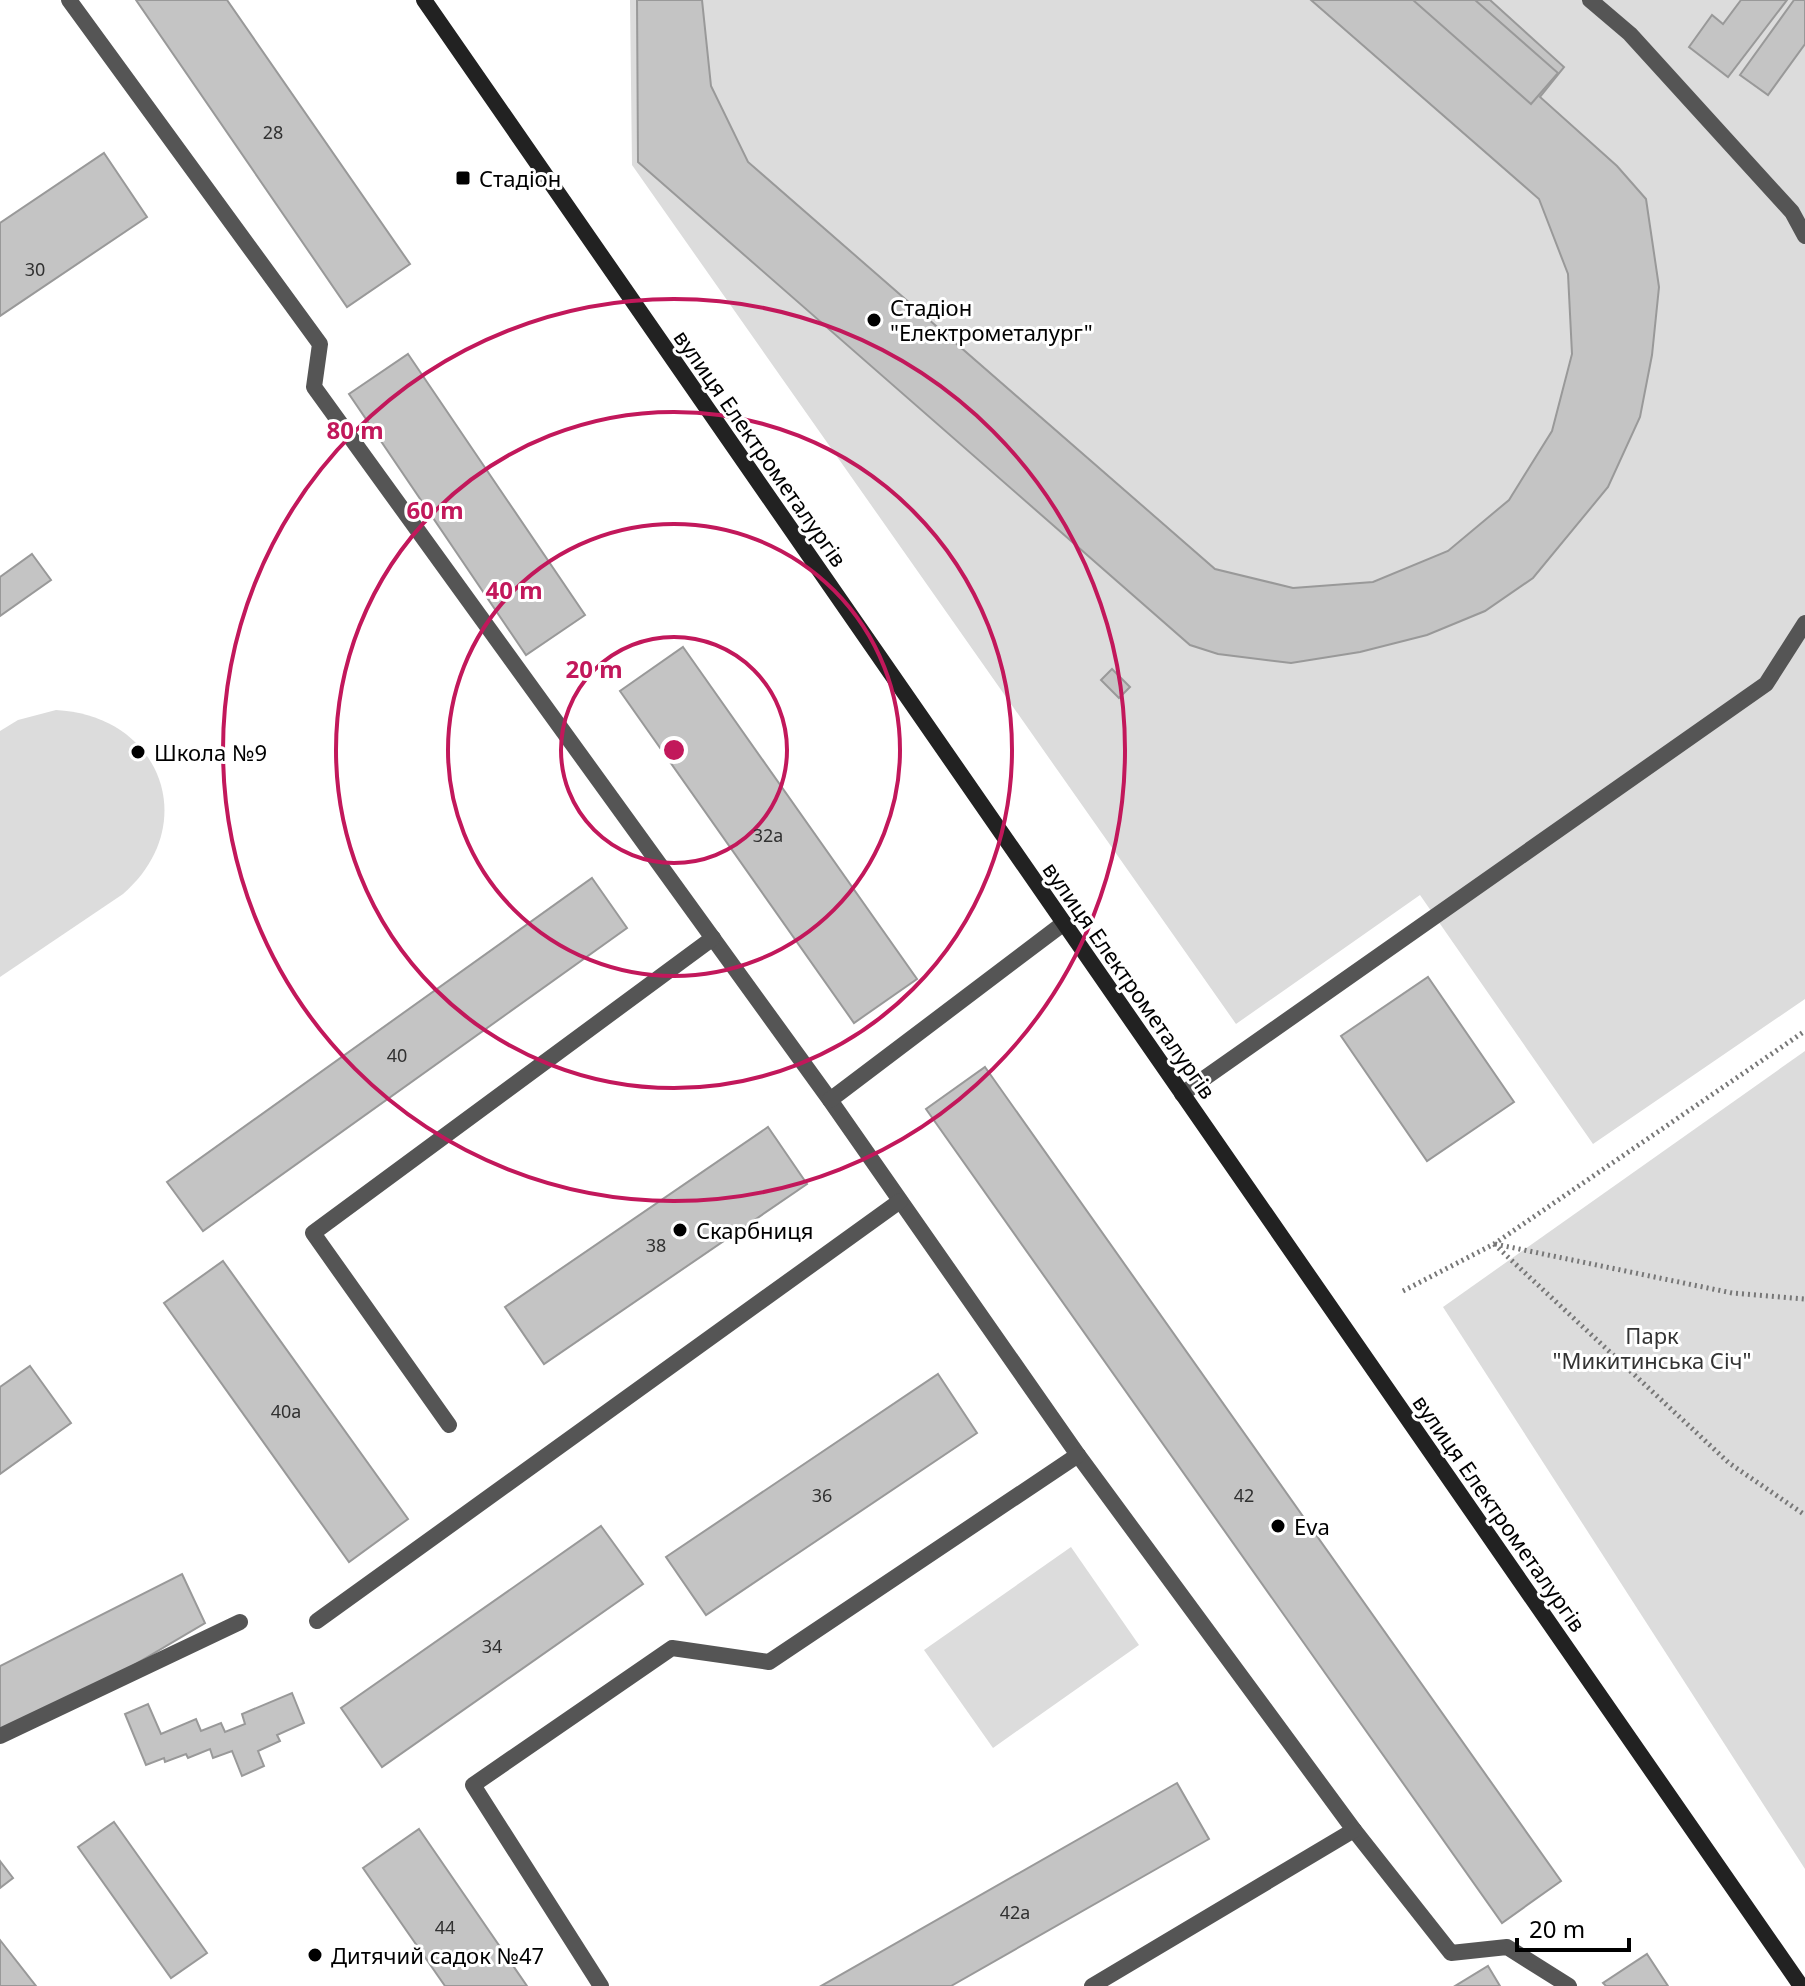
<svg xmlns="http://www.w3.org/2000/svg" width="1805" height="1986" font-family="'Noto Sans',sans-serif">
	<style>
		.green { fill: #dcdcdc }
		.building { fill: #c4c4c4; stroke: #999; stroke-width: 2 }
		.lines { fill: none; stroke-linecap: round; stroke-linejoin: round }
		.path { stroke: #777; stroke-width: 5; stroke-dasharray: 2 4; stroke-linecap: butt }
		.lane { stroke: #555; stroke-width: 16 }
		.secondary { stroke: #222; stroke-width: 16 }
		.ring { fill: none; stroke: #c2185b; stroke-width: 4 }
		.poi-dot { fill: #000; stroke: #fff; stroke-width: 3 }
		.labels { text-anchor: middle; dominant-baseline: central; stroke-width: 6; stroke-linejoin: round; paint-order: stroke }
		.number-label { font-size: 18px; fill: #313131 }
		.poi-label { font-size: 22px; fill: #000; stroke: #fff; text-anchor: start }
		.street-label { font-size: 22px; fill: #000; stroke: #fff }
		.park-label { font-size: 22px; fill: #333; stroke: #fff }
		.centre { fill: #c2185b; stroke: #fff; stroke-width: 4 }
		.ring-label { font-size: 24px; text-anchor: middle; font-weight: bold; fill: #c2185b; stroke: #fff; stroke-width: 6; stroke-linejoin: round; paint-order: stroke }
	</style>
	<rect width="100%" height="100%" fill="#fff"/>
	<!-- green -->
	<g class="green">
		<polygon points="630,0 1805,0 1805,999 1593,1144 1420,895 1236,1024 632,165"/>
		<path d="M56,710C160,715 203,824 123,894L0,977V731L18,720Z"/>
		<polygon points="1805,1051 1805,1869 1443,1307"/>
		<polygon points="1071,1547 1139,1645 993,1748 924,1650"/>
	</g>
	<!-- building -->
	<g class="building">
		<polygon points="136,0 227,0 410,264 347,307"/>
		<polygon points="637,0 702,0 711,86 748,162 1215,569 1293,588 1373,582 1448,551 1509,500 1552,431 1572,354 1568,274 1539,199 1311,0 1490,0 1564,67 1540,97 1617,166 1646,199 1659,287 1652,355 1640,417 1608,487 1533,578 1485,611 1427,635 1360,652 1291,663 1218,654 1190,645 638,162"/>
		<polygon points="1413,0 1475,0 1558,73 1531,104"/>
		<polygon points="1741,0 1787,0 1728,77 1689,47 1712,15 1723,24"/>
		<polygon points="1794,0 1805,0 1805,44 1768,95 1740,75"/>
		<polygon points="104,153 147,217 0,316 0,223"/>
		<polygon points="408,354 585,615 526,655 349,394"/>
		<polygon points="32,554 51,580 0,616 0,577"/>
		<polygon points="683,647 917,979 854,1023 620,691"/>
		<polygon points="1112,669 1130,687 1119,698 1101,680"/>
		<polygon points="592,878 627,928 203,1231 167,1182"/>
		<polygon points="1428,977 1514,1102 1427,1161 1341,1036"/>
		<polygon points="985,1067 1561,1881 1502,1923 926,1109"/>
		<polygon points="768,1127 807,1184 544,1364 505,1307"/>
		<polygon points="223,1261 408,1519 349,1562 164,1303"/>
		<polygon points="30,1366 71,1423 0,1474 0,1387"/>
		<polygon points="938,1374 977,1433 706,1615 666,1557"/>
		<polygon points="601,1526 643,1584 382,1767 341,1708"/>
		<polygon points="182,1574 205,1623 49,1715 0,1732 0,1666"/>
		<polygon points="292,1693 304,1723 277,1735 280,1741 258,1751 264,1766 242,1776 232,1751 213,1758 210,1749 188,1758 186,1754 165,1762 164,1758 146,1765 125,1714 148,1704 161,1734 196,1719 201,1731 221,1723 225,1732 245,1724 242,1714"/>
		<polygon points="1177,1783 1209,1839 951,1986 821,1986"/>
		<polygon points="114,1822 207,1953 171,1978 78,1847"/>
		<polygon points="419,1829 527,1986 445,1986 363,1868"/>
		<polygon points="0,1861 13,1878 0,1888"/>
		<polygon points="0,1940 36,1986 0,1986"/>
		<polygon points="1647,1954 1668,1986 1606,1986 1603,1983"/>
		<polygon points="1488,1966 1500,1986 1455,1986"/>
	</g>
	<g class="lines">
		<!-- path -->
		<g class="path">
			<polyline points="1494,1244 1729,1463 1805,1515"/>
			<polyline points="1495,1244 1732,1293 1805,1299"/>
			<polyline points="1403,1291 1494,1244 1805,1031"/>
		</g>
		<!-- lane -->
		<g class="lane">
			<polyline points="69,0 320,344 314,387 830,1100 1078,1455 1354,1830 1451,1953 1507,1947 1569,1986"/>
			<polyline points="1590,0 1630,34 1792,212 1805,236"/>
			<polyline points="1182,1094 1766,684 1805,623"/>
			<polyline points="830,1100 1064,923"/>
			<polyline points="449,1425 313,1233 713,938"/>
			<polyline points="317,1621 900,1201"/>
			<polyline points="0,1736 240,1622"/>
			<polyline points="601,1986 473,1785 672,1648 769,1662 1078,1455"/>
			<polyline points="1092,1986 1354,1830"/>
		</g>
		<!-- secondary -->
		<polyline class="secondary" points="424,0 1801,1986"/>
	</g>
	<!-- distance rings -->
	<g class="ring">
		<circle cx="674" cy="750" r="113"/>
		<circle cx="674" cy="750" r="226"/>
		<circle cx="674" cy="750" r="338"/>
		<circle cx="674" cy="750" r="451"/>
	</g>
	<!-- markers -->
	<g class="poi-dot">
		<rect x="455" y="170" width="16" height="16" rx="4"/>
		<circle cx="874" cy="320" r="8"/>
		<circle cx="138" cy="752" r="8"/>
		<circle cx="680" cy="1230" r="8"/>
		<circle cx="1278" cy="1526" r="8"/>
		<circle cx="315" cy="1955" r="8"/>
	</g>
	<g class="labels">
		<!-- number labels -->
		<g class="number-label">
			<text x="273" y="132">28</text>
			<text x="35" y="269">30</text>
			<text x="768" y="835">32а</text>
			<text x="397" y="1055">40</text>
			<text x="656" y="1245">38</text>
			<text x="286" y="1411">40а</text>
			<text x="822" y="1495">36</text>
			<text x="1244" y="1495">42</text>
			<text x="492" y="1646">34</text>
			<text x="1015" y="1912">42а</text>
			<text x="445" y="1927">44</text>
		</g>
		<!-- poi labels -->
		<g class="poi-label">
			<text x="479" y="178">Стадіон</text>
			<text x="890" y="307">Стадіон<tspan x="890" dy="25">"Електрометалург"</tspan></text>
			<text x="154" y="752">Школа №9</text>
			<text x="696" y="1230">Скарбниця</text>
			<text x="1294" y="1526">Eva</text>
			<text x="331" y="1955">Дитячий садок №47</text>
		</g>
		<!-- street labels -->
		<g class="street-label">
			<text transform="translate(761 448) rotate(55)">вулиця Електрометалургів</text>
			<text transform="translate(1130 980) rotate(55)">вулиця Електрометалургів</text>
			<text transform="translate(1500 1513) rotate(55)">вулиця Електрометалургів</text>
		</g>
		<!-- park labels -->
		<g class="park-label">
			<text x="1652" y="1335">Парк<tspan x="1652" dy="25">"Микитинська Січ"</tspan></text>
		</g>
	</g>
	<circle cx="674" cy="750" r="12" class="centre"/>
	<g class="ring-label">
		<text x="355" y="439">80 m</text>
		<text x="435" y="519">60 m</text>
		<text x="514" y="599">40 m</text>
		<text x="594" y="678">20 m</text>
	</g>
	<!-- scale -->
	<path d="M1517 1938v12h112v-12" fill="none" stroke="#000000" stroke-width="4"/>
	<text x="1529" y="1938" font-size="24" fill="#000000" stroke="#ffffff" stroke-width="6" paint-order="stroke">20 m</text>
</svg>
